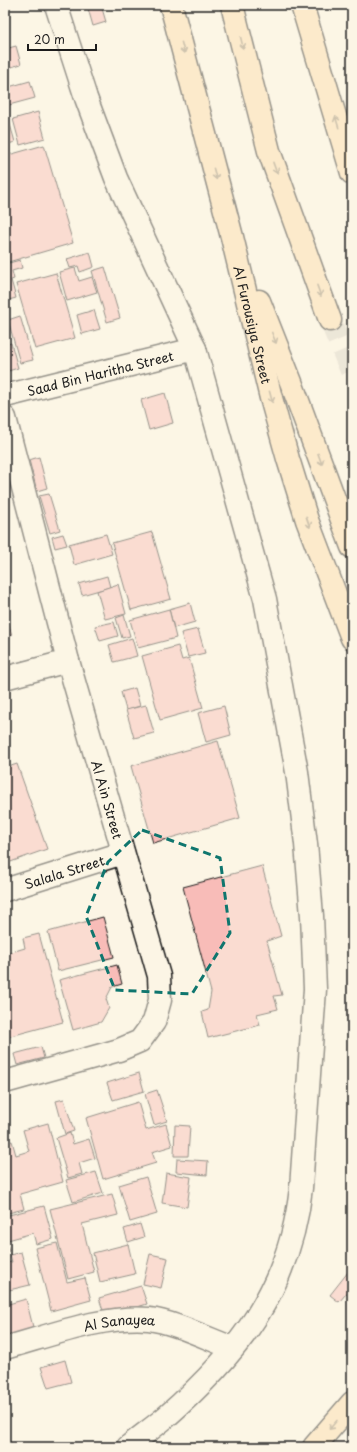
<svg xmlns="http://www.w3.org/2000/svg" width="357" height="1452" font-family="'Playpen Sans',sans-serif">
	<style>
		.building { fill: #f8bcb8; stroke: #1c1c1c }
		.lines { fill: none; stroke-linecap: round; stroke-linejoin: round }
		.highway-tunnel { stroke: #dad4c7; stroke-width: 22; stroke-dasharray: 22 11; stroke-linecap: butt }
		.street-casing { stroke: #1c1c1c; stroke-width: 25 }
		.primary-casing { stroke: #1c1c1c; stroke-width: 25 }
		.highway-casing { stroke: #1c1c1c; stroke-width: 25 }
		.street { stroke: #fcf5e5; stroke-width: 22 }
		.primary { stroke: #fddcac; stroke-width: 22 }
		.highway { stroke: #fddcac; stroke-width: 22 }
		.oneway { stroke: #98866b }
		.marked { fill: none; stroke: #0f766e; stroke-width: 3; stroke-dasharray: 8 5; stroke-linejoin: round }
		.labels { text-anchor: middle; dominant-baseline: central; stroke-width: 3; stroke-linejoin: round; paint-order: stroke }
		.street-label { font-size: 13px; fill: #1c1c1c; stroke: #fcf5e5 }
	</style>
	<rect width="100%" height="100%" fill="#fcf5e5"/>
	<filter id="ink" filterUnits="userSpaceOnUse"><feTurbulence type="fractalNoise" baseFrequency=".025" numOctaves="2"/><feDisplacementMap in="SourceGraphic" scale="8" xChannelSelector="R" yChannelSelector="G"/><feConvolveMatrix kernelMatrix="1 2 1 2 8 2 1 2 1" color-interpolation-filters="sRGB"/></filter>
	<g filter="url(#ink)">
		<!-- building -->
		<g class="building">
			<polygon points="87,5 101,5 106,22 93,26"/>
			<polygon points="16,46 21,64 5,69 5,49"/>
			<polygon points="30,81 35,98 9,105 5,88"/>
			<polygon points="5,107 15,142 5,145"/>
			<polygon points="38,112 45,138 20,145 13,119"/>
			<polygon points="44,145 73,243 5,263 5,156"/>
			<polygon points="90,252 94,267 80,272 78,266 70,268 67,259"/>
			<polygon points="20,260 22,268 12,271 14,279 11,280 16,298 5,301 5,264"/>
			<polygon points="105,267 120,318 107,322 92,271"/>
			<polygon points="75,268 79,281 92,277 97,292 67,301 59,272"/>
			<polygon points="56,273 75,338 35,349 16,284"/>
			<polygon points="94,310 100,329 82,334 77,315"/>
			<polygon points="20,316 33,360 20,363 8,320"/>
			<polygon points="5,320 9,334 5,336"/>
			<polygon points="11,343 18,368 5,372 5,345"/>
			<polygon points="165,393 173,423 149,430 141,400"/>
			<polygon points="39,457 47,488 37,491 29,460"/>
			<polygon points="49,494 60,530 50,533 39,496"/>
			<polygon points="152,532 171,599 131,610 112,543"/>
			<polygon points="63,534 67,545 55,548 52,537"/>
			<polygon points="106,534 112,554 74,565 69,544"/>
			<polygon points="107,576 110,587 82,595 79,584"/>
			<polygon points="118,584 126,614 105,619 97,591"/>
			<polygon points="190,603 195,622 174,628 169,609"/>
			<polygon points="169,609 176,638 138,648 130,620"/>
			<polygon points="5,613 12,635 5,638"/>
			<polygon points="124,615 130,636 122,638 116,618"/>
			<polygon points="114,622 118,636 100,641 95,626"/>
			<polygon points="198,629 205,653 188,657 181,633"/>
			<polygon points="132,638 137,656 114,662 109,645"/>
			<polygon points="178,646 182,660 189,658 203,708 160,720 142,656"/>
			<polygon points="135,688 140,706 126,710 121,692"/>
			<polygon points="146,705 154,733 134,738 126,710"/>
			<polygon points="224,706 231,735 206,742 198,713"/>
			<polygon points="218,741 240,818 153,843 131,766"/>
			<polygon points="17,764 47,849 5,864 5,768"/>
			<polygon points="262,866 281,936 267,941 282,995 274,996 278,1009 257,1014 260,1025 208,1038 202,1012 208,1010 211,992 183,887"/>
			<polygon points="103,917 114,957 58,971 48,932"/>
			<polygon points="39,934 63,1022 7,1037 5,1030 5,954 25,948 23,938"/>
			<polygon points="117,965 122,984 112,987 106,999 109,1008 101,1022 73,1030 59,980"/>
			<polygon points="41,1047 44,1058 17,1065 14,1054"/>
			<polygon points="139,1073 144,1091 113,1100 107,1083"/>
			<polygon points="157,1090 167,1121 154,1125 145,1094"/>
			<polygon points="64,1099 74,1131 65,1134 56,1101"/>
			<polygon points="138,1102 146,1130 166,1124 172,1146 152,1152 156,1163 103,1179 86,1118"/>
			<polygon points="48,1123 63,1182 20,1194 24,1209 8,1213 5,1202 5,1143 12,1141 16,1155 29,1151 23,1130"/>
			<polygon points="175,1125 190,1126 188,1156 174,1156"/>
			<polygon points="70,1133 73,1144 89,1139 95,1158 79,1163 82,1174 68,1178 56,1138"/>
			<polygon points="177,1159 208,1161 207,1175 176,1172"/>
			<polygon points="96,1172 103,1193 73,1202 66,1180"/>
			<polygon points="166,1173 191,1177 187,1207 162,1203"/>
			<polygon points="146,1177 157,1214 130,1222 119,1185"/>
			<polygon points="112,1194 118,1215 82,1224 94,1272 68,1279 50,1209"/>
			<polygon points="44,1206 53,1239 36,1244 33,1233 8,1240 5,1228 5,1216"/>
			<polygon points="140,1224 144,1237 128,1242 124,1229"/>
			<polygon points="5,1237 9,1251 5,1252"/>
			<polygon points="57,1243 67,1282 85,1278 91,1300 51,1311 35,1248"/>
			<polygon points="128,1244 135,1274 100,1282 93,1253"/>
			<polygon points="21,1252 30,1285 5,1291 5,1263 12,1262 10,1255"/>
			<polygon points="150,1254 168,1258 161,1288 143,1284"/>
			<polygon points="352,1267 352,1287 339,1302 330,1295"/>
			<polygon points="141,1286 147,1304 105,1317 99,1298"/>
			<polygon points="26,1299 34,1331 5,1339 5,1305"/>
			<polygon points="65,1360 71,1382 48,1388 41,1367"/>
		</g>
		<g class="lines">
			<!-- highway-tunnel -->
			<polyline class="highway-tunnel" points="330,320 352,373"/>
			<!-- street casing -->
			<g class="street-casing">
				<g id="street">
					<path d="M56,5L86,98L116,178L195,349L265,599L297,772L306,844L312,916L315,989L301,1188C290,1288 240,1352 166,1417C154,1427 140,1437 128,1447"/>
					<path id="s1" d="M5,396L195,349"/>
					<path id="s2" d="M5,418L68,661L159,976L160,1000L154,1022L140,1041L119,1050L5,1082"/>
					<polyline points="5,678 68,661"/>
					<path id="s3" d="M5,890L123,853"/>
					<path id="s4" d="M5,1348C49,1336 103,1315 149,1319C174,1322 208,1339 233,1348"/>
				</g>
			</g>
			<!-- primary casing -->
			<g class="primary-casing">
				<g id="primary">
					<path id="s5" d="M171,5L232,237L271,398L288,459L307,520L352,638"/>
					<polyline points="259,301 291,382 352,547"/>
					<polyline points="314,1447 352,1403"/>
				</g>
			</g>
			<!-- highway casing -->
			<g class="highway-casing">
				<g id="highway">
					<polyline points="232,5 269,151 330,320"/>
					<polyline points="302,5 352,173"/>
				</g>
			</g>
			<!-- street -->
			<use href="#street" class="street"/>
			<!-- primary -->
			<use href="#primary" class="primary"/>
			<!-- highway -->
			<use href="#highway" class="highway"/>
		</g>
		<!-- one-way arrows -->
		<defs><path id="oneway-shaft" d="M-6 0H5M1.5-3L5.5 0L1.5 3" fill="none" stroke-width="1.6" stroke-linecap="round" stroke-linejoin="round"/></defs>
		<g class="oneway">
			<use href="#oneway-shaft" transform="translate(242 43) rotate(76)"/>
			<use href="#oneway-shaft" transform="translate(183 48) rotate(75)"/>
			<use href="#oneway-shaft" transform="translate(337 122) rotate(-107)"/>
			<use href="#oneway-shaft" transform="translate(275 168) rotate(70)"/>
			<use href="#oneway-shaft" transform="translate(215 174) rotate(75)"/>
			<use href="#oneway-shaft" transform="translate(319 291) rotate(70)"/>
			<use href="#oneway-shaft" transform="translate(274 338) rotate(68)"/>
			<use href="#oneway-shaft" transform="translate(271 397) rotate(75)"/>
			<use href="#oneway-shaft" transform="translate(320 459) rotate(70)"/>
			<use href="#oneway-shaft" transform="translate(308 522) rotate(71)"/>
			<use href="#oneway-shaft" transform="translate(333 1425) rotate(131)"/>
		</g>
	</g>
	<!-- marked area -->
	<path d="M0 0H357V1452H0ZM142,830L220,858L230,933L192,994L115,990L86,916L108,862Z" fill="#fcf5e5" fill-opacity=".55" fill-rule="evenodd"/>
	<path class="marked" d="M142,830L220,858L230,933L192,994L115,990L86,916L108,862Z"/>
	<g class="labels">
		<!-- street labels -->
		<g class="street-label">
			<text stroke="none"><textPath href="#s5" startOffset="330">Al Furousiya Street</textPath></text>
			<text stroke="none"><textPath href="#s1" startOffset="98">Saad Bin Haritha Street</textPath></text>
			<text stroke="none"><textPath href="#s2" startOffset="395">Al Ain Street</textPath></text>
			<text stroke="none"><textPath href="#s3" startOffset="62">Salala Street</textPath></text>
			<text stroke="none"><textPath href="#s4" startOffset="118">Al Sanayea</textPath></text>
		</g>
	</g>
	<!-- margin -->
	<rect width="357" height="1452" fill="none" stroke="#fcf5e5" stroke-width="20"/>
	<rect x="10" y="10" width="337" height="1432" fill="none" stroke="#1c1c1c" stroke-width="1.5" filter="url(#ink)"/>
	<!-- scale -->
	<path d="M28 44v6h68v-6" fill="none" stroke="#1c1c1c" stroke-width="2"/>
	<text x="34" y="44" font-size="12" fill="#1c1c1c" stroke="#fcf5e5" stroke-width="3" paint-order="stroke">20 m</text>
</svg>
